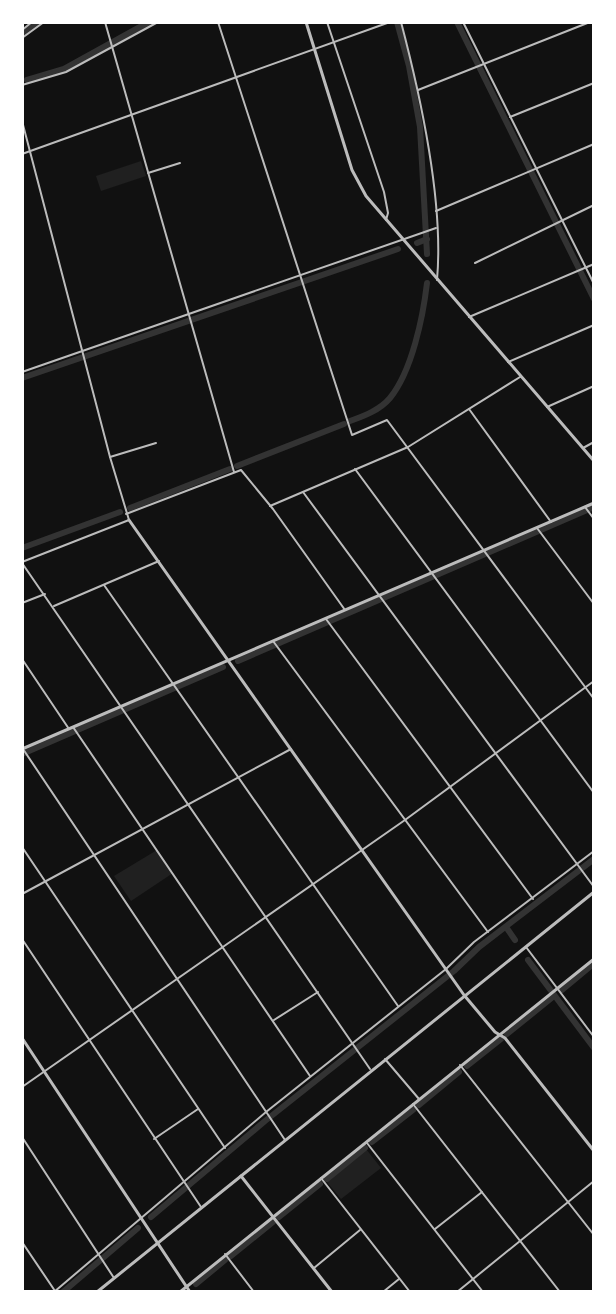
<svg xmlns="http://www.w3.org/2000/svg" width="616" height="1314" font-family="'Exo 2',sans-serif">
	<style>
		.green { fill: #202020 }
		.lines { fill: none; stroke-linecap: round; stroke-linejoin: round }
		.canal { stroke: #333; stroke-width: 6 }
		.minor { stroke: #bcbcbc; stroke-width: 2 }
		.tertiary { stroke: #bcbcbc; stroke-width: 3 }
	</style>
	<rect width="100%" height="100%" fill="#111"/>
	<!-- green -->
	<g class="green">
		<polygon points="141,161 146,176 101,191 96,176"/>
		<polygon points="157,850 173,873 131,901 114,876"/>
		<polygon points="366,1149 381,1168 341,1199 326,1181"/>
	</g>
	<g class="lines">
		<!-- canal -->
		<g class="canal">
			<polyline points="397,22 409,66 420,127 427,254"/>
			<polyline points="457,22 594,299"/>
			<polyline points="22,34 39,22"/>
			<polyline points="27,80 64,69 149,22"/>
			<polyline points="417,243 427,239"/>
			<polyline points="22,378 398,249"/>
			<path d="M350,421C364,416 380,410 390,398C412,371 423,317 427,283"/>
			<polyline points="237,466 344,424"/>
			<polyline points="130,508 230,469"/>
			<polyline points="22,548 120,512"/>
			<polyline points="238,661 594,507"/>
			<polyline points="22,754 223,667"/>
			<polyline points="506,927 515,940"/>
			<polyline points="528,960 594,1048"/>
			<polyline points="562,990 592,965"/>
			<polyline points="507,1034 554,996"/>
			<polyline points="467,1066 501,1039"/>
			<polyline points="419,1105 459,1072"/>
			<polyline points="372,1142 413,1110"/>
			<polyline points="327,1179 365,1148"/>
			<polyline points="151,1217 265,1121 454,971 479,947 594,859"/>
			<polyline points="279,1217 320,1184"/>
			<polyline points="231,1256 273,1222"/>
			<polyline points="196,1284 225,1260"/>
			<polyline points="63,1292 138,1228"/>
		</g>
		<!-- minor -->
		<g class="minor">
			<polyline points="105,22 234,472"/>
			<polyline points="218,22 352,435 387,420 594,699"/>
			<polyline points="327,22 384,192 388,213 386,220"/>
			<path d="M401,22C421,98 444,202 437,280"/>
			<polyline points="463,22 594,284"/>
			<polyline points="22,30 32,22"/>
			<polyline points="22,38 44,22"/>
			<polyline points="22,85 66,72 158,22"/>
			<polyline points="418,90 590,22"/>
			<polyline points="510,117 594,83"/>
			<polyline points="22,121 110,457 129,520 22,562"/>
			<polyline points="22,154 390,22"/>
			<polyline points="148,173 180,163"/>
			<polyline points="436,211 594,144"/>
			<polyline points="475,263 594,205"/>
			<polyline points="469,317 594,264"/>
			<polyline points="508,362 594,325"/>
			<polyline points="22,372 436,228"/>
			<polyline points="547,407 594,386"/>
			<polyline points="469,409 551,522"/>
			<polyline points="583,448 594,442"/>
			<polyline points="110,457 156,443"/>
			<polyline points="355,469 594,793"/>
			<polyline points="303,492 594,887"/>
			<polyline points="270,506 408,447 520,377"/>
			<polyline points="585,507 594,519"/>
			<polyline points="126,514 241,470 273,509 345,610"/>
			<polyline points="537,528 594,604"/>
			<polyline points="22,563 370,1069"/>
			<polyline points="104,585 398,1006"/>
			<polyline points="22,603 45,594"/>
			<polyline points="54,606 159,561"/>
			<polyline points="326,619 533,899"/>
			<polyline points="273,641 488,932"/>
			<polyline points="22,659 69,729"/>
			<polyline points="73,727 310,1076"/>
			<polyline points="23,749 285,1140"/>
			<polyline points="22,847 225,1148"/>
			<polyline points="22,894 291,749"/>
			<polyline points="22,939 201,1207"/>
			<polyline points="526,947 594,1037"/>
			<polyline points="274,1020 318,992"/>
			<polyline points="385,1059 419,1099"/>
			<polyline points="460,1065 594,1235"/>
			<polyline points="22,1087 405,820 594,681"/>
			<polyline points="413,1104 560,1292"/>
			<polyline points="22,1137 114,1278"/>
			<polyline points="154,1139 198,1109"/>
			<polyline points="367,1143 483,1292"/>
			<polyline points="321,1178 410,1292"/>
			<polyline points="435,1229 482,1192"/>
			<polyline points="22,1242 55,1291"/>
			<polyline points="225,1254 254,1292"/>
			<polyline points="314,1268 360,1230"/>
			<polyline points="54,1292 266,1112 446,969 474,942 594,851"/>
			<polyline points="383,1292 399,1279"/>
			<polyline points="457,1292 594,1181"/>
		</g>
		<!-- tertiary -->
		<g class="tertiary">
			<polyline points="306,22 352,170 366,196 594,461"/>
			<polyline points="129,520 464,995 495,1032 505,1038 594,1151"/>
			<polyline points="22,749 594,503"/>
			<polyline points="22,1038 190,1292"/>
			<polyline points="241,1176 332,1292"/>
			<polyline points="97,1292 594,892"/>
			<polyline points="180,1292 594,959"/>
		</g>
	</g>
	<!-- border -->
	<rect width="616" height="1314" fill="none" stroke="#ffffff" stroke-width="48"/>
</svg>
